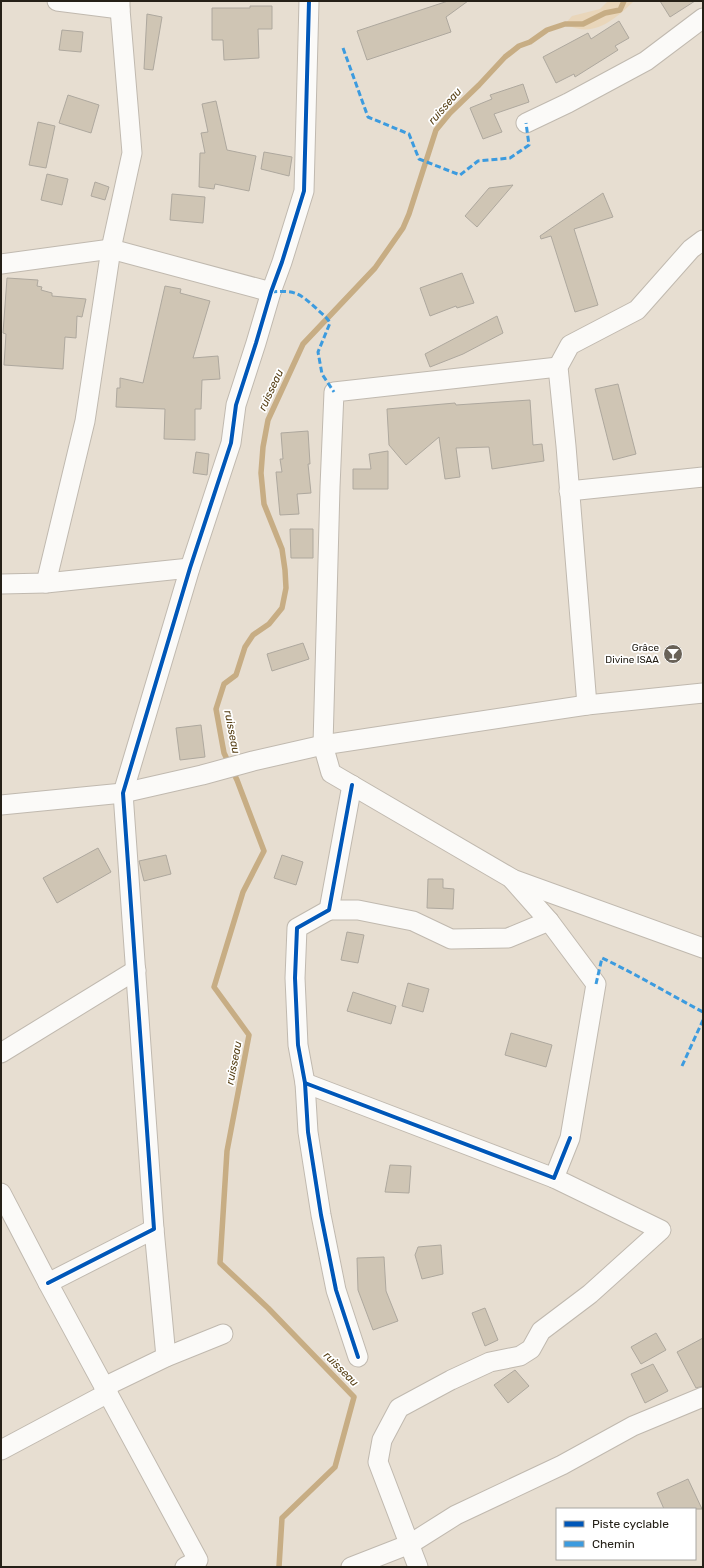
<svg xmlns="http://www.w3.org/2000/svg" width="704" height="1568" font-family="Rubik,sans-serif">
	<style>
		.green { fill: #e9d6ba }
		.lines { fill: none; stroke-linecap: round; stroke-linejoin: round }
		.stream { stroke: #c7ad84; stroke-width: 5.5 }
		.building { fill: #cfc5b4; stroke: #aea89e }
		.minor-casing { stroke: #c0b9af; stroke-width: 21 }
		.minor { stroke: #fbfaf8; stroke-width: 19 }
		.quiet { stroke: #3c9bdf; stroke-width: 3; stroke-dasharray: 6 3; stroke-linecap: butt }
		.cycleway-casing { stroke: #fff; stroke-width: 6 }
		.cycleway { stroke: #0057b8; stroke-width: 4 }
		.labels { text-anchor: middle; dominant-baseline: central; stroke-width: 3.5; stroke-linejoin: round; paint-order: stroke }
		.poi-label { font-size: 10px; fill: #252017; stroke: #fff; text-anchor: end }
		.water-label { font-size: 11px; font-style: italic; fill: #543d12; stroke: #fff }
	</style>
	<rect width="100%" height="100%" fill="#e7ded1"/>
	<!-- green -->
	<path class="green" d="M608,1H634C614,20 593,39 565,24L572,16L600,9Z"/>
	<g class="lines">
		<!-- stream -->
		<polyline class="stream" points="279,1567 282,1518 335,1467 354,1397 268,1308 220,1263 227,1151 249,1035 214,987 243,892 264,851 237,780 224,753 216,709 224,684 236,675 245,647 253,635 269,624 282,608 286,588 285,570 282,549 264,504 261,473 263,447 268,420 303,344 375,268 403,228 409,214 436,130 450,113 479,85 505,57 519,46 530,42 547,30 565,24 583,24 605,13 620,10 624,1"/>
	</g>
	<!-- building -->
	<g class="building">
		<polygon points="448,1 468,1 446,17 451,32 367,60 357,31"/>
		<polygon points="660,1 695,1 670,17"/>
		<polygon points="250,6 272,6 272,29 258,29 259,58 224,60 223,40 212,40 212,8 250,8"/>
		<polygon points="147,14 162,17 153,70 144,69"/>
		<polygon points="619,21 629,38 615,46 618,50 575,77 574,74 556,83 543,57 588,33 591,39"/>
		<polygon points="62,30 83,32 81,52 59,50"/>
		<polygon points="523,84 529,102 494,114 502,132 483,139 470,108 492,99 490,95"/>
		<polygon points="68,95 99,105 91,133 59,123"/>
		<polygon points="216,101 227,150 256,156 249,191 215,184 214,189 199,187 200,153 205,153 201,133 208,132 202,104"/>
		<polygon points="38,122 55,126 46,168 29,165"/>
		<polygon points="264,152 292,157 289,176 261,169"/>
		<polygon points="47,174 68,179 62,205 41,200"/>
		<polygon points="95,182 109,187 105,200 91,196"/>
		<polygon points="513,185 477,227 465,216 489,188"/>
		<polygon points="603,193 613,217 574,229 598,305 575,312 551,236 541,239 540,236"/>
		<polygon points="172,194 205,197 203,223 170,220"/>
		<polygon points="462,273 474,303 457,308 456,306 430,316 420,288"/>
		<polygon points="7,278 38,280 37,286 42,287 41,290 52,293 52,296 86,299 82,317 77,316 76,338 65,337 63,369 4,365 6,334 3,333"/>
		<polygon points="165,286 181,289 180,293 210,301 193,358 218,356 220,379 202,380 201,409 195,409 195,440 164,439 165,409 116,407 117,388 120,388 120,378 143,383"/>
		<polygon points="497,316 503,333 463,354 430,367 425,354"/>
		<polygon points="618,384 636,454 613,460 595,389"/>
		<polygon points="530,400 533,445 542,444 544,461 492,469 489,447 456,448 460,477 445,479 439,437 406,465 389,445 387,409 455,403 456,405"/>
		<polygon points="308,431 310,464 308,464 311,493 297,494 299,514 280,515 276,472 282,472 280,459 283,459 281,433"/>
		<polygon points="388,451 388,489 353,489 353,469 371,469 369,454"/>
		<polygon points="196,452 209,454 207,475 193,473"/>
		<polygon points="290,529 313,529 313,558 291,558"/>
		<polygon points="303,643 309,659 272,671 267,654"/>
		<polygon points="201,725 205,757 180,760 176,728"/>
		<polygon points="98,848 111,872 57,903 43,878"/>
		<polygon points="166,855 171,874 144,881 139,861"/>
		<polygon points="282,855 303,862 296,885 274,878"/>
		<polygon points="428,879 443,879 443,888 454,889 453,909 427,908"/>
		<polygon points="347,932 364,935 358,963 341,960"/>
		<polygon points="408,983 429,989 423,1012 402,1006"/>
		<polygon points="353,992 396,1006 391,1024 347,1011"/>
		<polygon points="511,1033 552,1045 546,1067 505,1055"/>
		<polygon points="390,1165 411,1166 409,1193 385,1192"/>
		<polygon points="441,1245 443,1274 422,1279 415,1255 418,1247"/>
		<polygon points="384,1257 386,1291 398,1321 373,1330 358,1290 357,1258"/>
		<polygon points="485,1308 498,1340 485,1346 472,1313"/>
		<polygon points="656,1333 666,1350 641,1364 631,1347"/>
		<polygon points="703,1338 703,1386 696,1388 677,1352"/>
		<polygon points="653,1364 668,1391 645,1403 631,1374"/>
		<polygon points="515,1370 529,1386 508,1403 494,1385"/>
		<polygon points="688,1479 702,1509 664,1509 657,1493"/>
	</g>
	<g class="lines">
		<!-- minor casing -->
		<g class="minor-casing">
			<g id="minor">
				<polyline points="57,1 120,9"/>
				<polyline points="526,123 568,103 646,61 703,18"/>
				<polyline points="1,264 111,249 271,292"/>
				<polyline points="569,491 703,477"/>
				<polyline points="46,583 85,421 111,249 132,153 120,9 120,1"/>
				<polyline points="1,584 46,583 190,568"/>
				<polyline points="587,705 566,446 558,367 570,345 637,310 691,249 703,240"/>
				<polyline points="352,785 329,910 297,928 295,978 298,1045 305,1083 308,1132 321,1215 336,1290 358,1357"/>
				<polyline points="1,805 123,793 202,775 253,761 323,745 587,705 703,693"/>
				<polyline points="512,879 703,948"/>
				<polyline points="329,910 358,910 413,921 451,939 508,938 549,921"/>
				<polyline points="1,1053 136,970"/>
				<polyline points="305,1083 554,1178 570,1138 596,984 549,921 511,878 331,773 323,745 330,487 334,392 558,367"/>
				<polyline points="1,1193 48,1283 198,1560 185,1567"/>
				<polyline points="154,1229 166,1357"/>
				<polyline points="48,1283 154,1229 123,793 190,568 231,443 236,405 256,343 271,292 282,262 304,191 309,1"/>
				<polyline points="104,1387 166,1357 223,1334"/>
				<polyline points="1,1450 108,1393"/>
				<polyline points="351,1567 410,1544 456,1515 562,1465 633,1426 703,1397"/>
				<polyline points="418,1567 378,1462 382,1440 399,1408 451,1380 490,1362 520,1356 531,1349 541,1331 590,1294 661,1230 554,1178"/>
			</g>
		</g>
		<!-- minor -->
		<use href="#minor" class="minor"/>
		<!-- quiet -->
		<g class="quiet">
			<polyline points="343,48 368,117 409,134 419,159 460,175 478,161 510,158 529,145 526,123"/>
			<path d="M271,292C296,290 299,293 317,309C322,314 327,317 330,323L318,352L322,374L334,392"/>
			<path d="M596,984L602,958C636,974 669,994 703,1012"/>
			<polyline points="682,1066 703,1020"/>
		</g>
		<!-- cycleway casing -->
		<g class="cycleway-casing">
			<g id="cycleway">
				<polyline points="352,785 329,910 297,928 295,978 298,1045 305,1083 308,1132 321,1215 336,1290 358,1357"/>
				<polyline points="305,1083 554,1178 570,1138"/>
				<polyline points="48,1283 154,1229 123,793 190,568 231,443 236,405 256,343 271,292 282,262 304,191 309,1"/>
			</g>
		</g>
		<!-- cycleway -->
		<use href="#cycleway" class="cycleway"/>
	</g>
	<!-- icons -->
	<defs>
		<g id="bar-disc" transform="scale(1)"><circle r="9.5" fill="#696258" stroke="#fff"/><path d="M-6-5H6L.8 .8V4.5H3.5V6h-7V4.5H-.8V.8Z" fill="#fff"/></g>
	</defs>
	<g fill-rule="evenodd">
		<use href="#bar-disc" x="673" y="654"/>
	</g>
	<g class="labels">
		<!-- poi labels -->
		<g class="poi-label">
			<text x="659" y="648">Grâce<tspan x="659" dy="12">Divine ISAA</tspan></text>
		</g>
		<!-- water labels -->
		<g class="water-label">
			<text transform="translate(445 106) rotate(-49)">ruisseau</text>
			<text transform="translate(271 390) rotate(-65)">ruisseau</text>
			<text transform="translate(232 732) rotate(79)">ruisseau</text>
			<text transform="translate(234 1063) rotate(-79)">ruisseau</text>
			<text transform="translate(341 1369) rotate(45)">ruisseau</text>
		</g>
	</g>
	<!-- border -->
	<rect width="704" height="1568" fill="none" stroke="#252017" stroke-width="4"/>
	<!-- legend -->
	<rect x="556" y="1508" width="140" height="52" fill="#ffffff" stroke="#a8a6a2"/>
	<rect x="564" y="1521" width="20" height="6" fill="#0057b8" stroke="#a8a6a2"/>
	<text x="592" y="1528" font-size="12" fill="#252017">Piste cyclable</text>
	<rect x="564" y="1541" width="20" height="6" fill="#3c9bdf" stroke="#a8a6a2"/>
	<text x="592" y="1548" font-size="12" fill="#252017">Chemin</text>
</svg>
